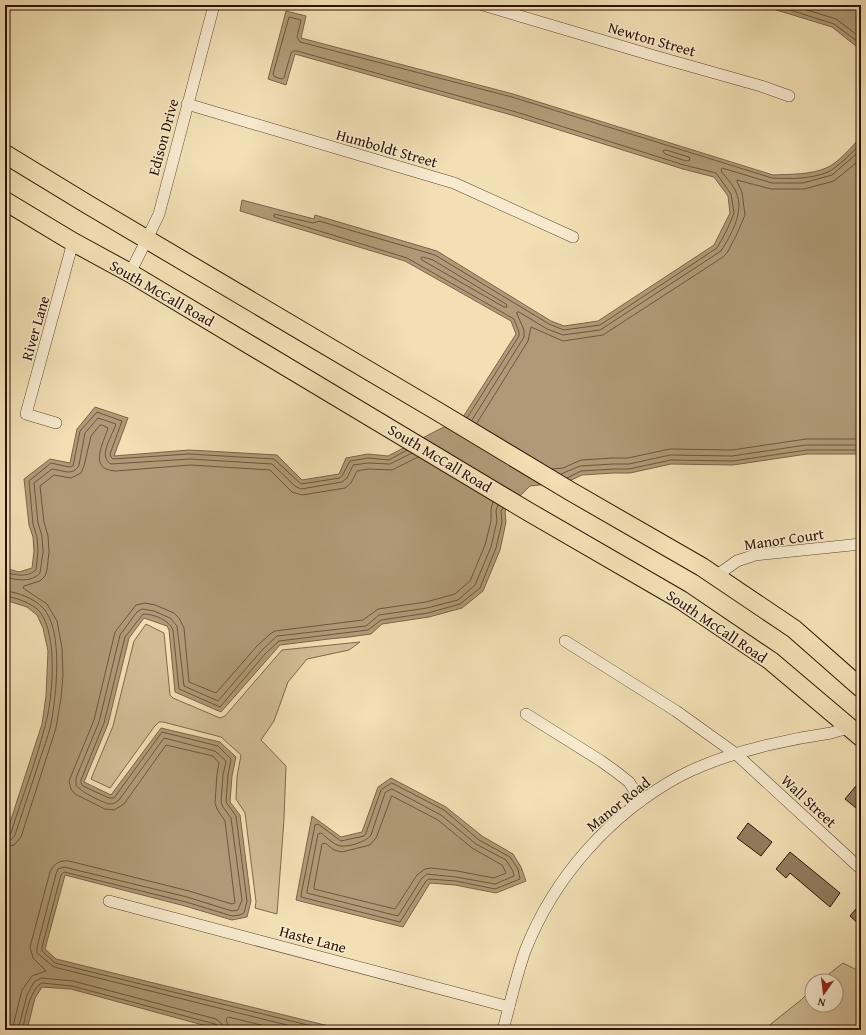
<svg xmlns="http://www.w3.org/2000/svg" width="866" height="1035" font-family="'Gentium Book Plus',serif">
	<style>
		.green { fill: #d1bc96; stroke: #7f684c }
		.water { fill: #af9a77; stroke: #7b6448 }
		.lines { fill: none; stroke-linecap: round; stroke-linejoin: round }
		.shore { stroke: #6e563c; stroke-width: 1 }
		.building { fill: #937d5f; stroke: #2d1302 }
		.minor-casing { stroke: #5e462e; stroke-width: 12 }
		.primary-casing { stroke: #2d1302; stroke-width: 20 }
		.minor { stroke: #f7eace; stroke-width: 11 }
		.primary { stroke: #f2dfb4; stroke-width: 18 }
		.labels { text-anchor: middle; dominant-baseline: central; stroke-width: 3; stroke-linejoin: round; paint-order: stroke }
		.street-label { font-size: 15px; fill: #2d1302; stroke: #f7eace }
	</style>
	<rect width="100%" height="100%" fill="#f2dfb4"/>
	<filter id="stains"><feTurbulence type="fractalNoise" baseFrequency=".005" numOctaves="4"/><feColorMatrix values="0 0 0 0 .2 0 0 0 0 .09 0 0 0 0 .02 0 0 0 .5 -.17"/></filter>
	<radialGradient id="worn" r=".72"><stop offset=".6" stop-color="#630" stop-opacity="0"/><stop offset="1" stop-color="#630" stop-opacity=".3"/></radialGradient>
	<!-- green -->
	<g class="green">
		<polygon points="146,624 164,633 170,695 173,698 220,718 225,716 282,650 360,642 349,650 307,659 288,682 274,721 261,740 286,766 284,819 277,914 255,908 256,902 245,813 236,799 237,777 241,755 221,737 163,722 159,722 154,727 110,788 91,779 113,726 134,641"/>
		<polygon points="843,963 861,972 861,1030 766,1030 767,1027 801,1000 812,989 812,1005 836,1005 836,981 820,981"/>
	</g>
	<!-- water -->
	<g class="water">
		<polygon points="760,5 849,5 861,9 861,50 832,27"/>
		<path d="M286,11L306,16L301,38L513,94L773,175C791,174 810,175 826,168C837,164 854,145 861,136V454H807L733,465L671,464L630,473H614L582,475L567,482L530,486L505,511L506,522L500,550L483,591L462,608L429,617L382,624L371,634L349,637L329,639L280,645L221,712L175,692L169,630L167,626L144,618L129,638L108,724L84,782L111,795L161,728L220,742L236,757L232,776L230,802L240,815L251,901L247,917L232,920L185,906L65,875L45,949L56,959L345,1030H221L71,989L42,987L35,998L27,1030H5V838L42,724L46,696L48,651L43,628L37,615L27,607L5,600V568L19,572L32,568L34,551L33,537L29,525L24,479L50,459L70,463L77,429L95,407L128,418L114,456L189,450L277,455L302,480L339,474L346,458L368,454L388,456L463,417L516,334L511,321L405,261L240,211L242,200L314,219L315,215L437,251L551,321L564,326L598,321L714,245L730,213L728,196L714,177L683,169L515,116L295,54L286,85L268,79Z"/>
		<polygon points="391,778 446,807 482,836 513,854 521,867 526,881 496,893 455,885 430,883 403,927 296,900 312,816 341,837 362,832 378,787"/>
	</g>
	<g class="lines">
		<!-- shore -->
		<g class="shore">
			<polyline points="774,5 834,24 861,44"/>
			<polyline points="791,5 836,19 861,38"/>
			<polygon points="666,150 689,157 690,160 686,161 665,154 663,151"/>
			<polygon points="423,257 433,260 506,304 507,307 504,307 422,260 421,258"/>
			<path d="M467,418L519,336V332L514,319L407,258L274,217V214L313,223L319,221L435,255L549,324L564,330L600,325L717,248L727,230L734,213L731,194L716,173L684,165L516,112L297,51H293L291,53L284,78L282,79L275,77L273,74L289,17L301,20L297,37L300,42L512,97L772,178C791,179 811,179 828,172C837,168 855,150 861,143"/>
			<path d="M472,420L524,337V330L517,314V312H519L547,329L563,335L600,330L721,251C731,235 745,211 736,192C733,184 726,178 721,171L722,168L772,183H803L832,175L861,150"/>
			<polyline points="477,423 528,341 531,327 563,341 603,335 723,257 727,253 736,236 745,215 742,192 737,182 737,180 771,189 804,189 834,181 861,159"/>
			<polyline points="552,469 563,468 581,460 613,458 628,458 670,449 732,450 806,439 861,439"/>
			<polyline points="561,474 580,466 613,464 629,464 670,455 732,456 806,445 861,445"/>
			<polyline points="567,478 581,471 614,469 629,469 671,460 733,461 807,450 861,450"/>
			<path d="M5,572C15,575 27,578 36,570L38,551L37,537L33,524L29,481L51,463L69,467L73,466L80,431L97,412L122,421L110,454L111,457L113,459L189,454L274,459L301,484L340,478L342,476L350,461L368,458L389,460L407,450"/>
			<path d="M5,577C16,580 31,583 40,573L43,552L42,536L38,523L34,483L52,469C62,470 73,477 79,465L85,433L98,418L116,424C113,435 97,456 111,464L190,459L272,464L295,486L301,489L342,482L347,478L353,465L368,463L390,464L412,453"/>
			<path d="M5,591C18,592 35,599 43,608C64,630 56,697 51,724C48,737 43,750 39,762C31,786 23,811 15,835L11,840L5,841"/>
			<path d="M5,596C15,597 34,604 40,612C58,635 53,699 45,726C36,762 22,797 11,833L9,836H5"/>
			<polygon points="392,783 444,810 479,840 510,857 518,869 520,879 495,889 456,881 429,879 426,881 400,922 301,897 301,895 315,825 318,824 341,841 364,836 366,833 381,790"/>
			<path d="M392,789L441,815L476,844L506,860L513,871L514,876L495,884L456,877L427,874L422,878L398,916L307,893V891L318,834L321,833C326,837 331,842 337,845C344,849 367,842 371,835L385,793Z"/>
			<polygon points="392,796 438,820 472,848 502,865 506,873 494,878 457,871 431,868 425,869 417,875 395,909 314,889 314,887 322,844 325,843 334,850 342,852 370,845 376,838"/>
			<path d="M5,847L14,845L21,837L56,728L61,698L63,675L62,648L57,621L47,604L23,588L24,586L40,581L45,576L47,570L49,552L48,536L44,522L40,486L54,475L71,478L81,473L84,466L91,436L100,425H102L108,428C104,442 87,470 116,471L190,465L270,470L292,492L302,495L345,488L351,483L357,471L368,469L392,470L418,457"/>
			<path d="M12,1030L22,990L32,976L46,971L33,958L30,947L50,872C54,863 60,860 69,861L189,891L232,904L235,903L225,821L217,809L215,803L217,774L219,763L213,756L166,745L124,804L114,810L105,809L75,794L71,789L69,781L94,720L115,632L136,605L145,603L155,605L174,613L179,618L184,628L189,682L216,693L257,646L270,634L275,631L363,620L378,609L426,602L455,594L470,581L485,545L491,521V509L493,502"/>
			<polyline points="18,1030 27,995 34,982 41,978 73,981 216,1019 222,1024 223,1030"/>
			<path d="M23,1030C24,1019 31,987 42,983L72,986L215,1024L218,1026V1030"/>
			<polyline points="229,1030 226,1019 228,1017 282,1030"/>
			<path d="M307,1030L54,967L37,953V947L56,874L58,869L64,867L187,897L232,911L238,910L242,900L231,818L223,807L221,802L223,775L226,761L215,751L164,738L119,800C116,802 114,804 110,804C103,803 79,791 76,785V778L99,722L120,635L137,612L142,609L154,611L170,618L177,626L184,686L218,701L262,650L277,636L366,626L379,615L427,608L458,600L475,585L491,547L497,521L496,511L498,505"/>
			<path d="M328,1030L55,963L42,951V947L61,875L64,872L186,902L232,916L240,915L244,913L247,901L236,816L226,802L228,775L231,759L218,746L162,732L114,798H109L83,786L81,783V780L104,723L125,637L143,614C154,614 169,620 173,630L179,689L220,707L265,654L279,641L368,630L381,620L428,613L460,604L480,588L496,548L502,522L501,511L503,508"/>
		</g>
	</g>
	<!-- building -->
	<g class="building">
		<polygon points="861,780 861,812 845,799"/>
		<polygon points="748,823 772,842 761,856 737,838"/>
		<polygon points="790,852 840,893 830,907 790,873 786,878 776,869"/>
		<polygon points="861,903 861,926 850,916"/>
	</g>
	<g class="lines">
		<!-- minor casing -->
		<g class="minor-casing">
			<g id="minor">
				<polyline points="483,5 658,57 761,86 789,96"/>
				<polyline points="187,104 454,183 573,237"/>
				<polyline points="130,273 147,239 159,214 214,5"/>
				<polyline points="56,423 26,414 73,242"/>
				<polyline points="716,576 737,561 755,555 861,544"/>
				<polyline points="565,641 676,711 736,754 861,869"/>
				<polyline points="526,714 601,761 615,771 629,782 641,801"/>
				<polyline points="109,901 509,1007"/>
				<path d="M503,1030C510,1004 516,977 525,951C554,877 610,814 680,776C707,762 739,752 768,745C789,740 810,736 831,733C838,731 847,728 854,729"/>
			</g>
		</g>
		<!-- primary casing -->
		<g class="primary-casing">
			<g id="primary">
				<polyline points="5,154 87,204 437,411 570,491 702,567 794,629 861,688"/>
				<polyline points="5,201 73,242 130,273 529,512 681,600 771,661 861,737"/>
			</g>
		</g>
		<!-- minor -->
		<use href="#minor" class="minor"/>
		<!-- primary -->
		<use href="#primary" class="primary"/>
	</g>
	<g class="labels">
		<!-- street labels -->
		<g class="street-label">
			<text transform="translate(652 39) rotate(16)">Newton Street</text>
			<text transform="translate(163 137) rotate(-75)">Edison Drive</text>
			<text transform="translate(387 148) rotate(16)">Humboldt Street</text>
			<text transform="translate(162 293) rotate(30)">South McCall Road</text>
			<text transform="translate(35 328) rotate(-74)">River Lane</text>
			<text transform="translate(440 458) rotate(31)">South McCall Road</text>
			<text transform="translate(784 539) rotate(-8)">Manor Court</text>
			<text transform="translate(717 626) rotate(34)">South McCall Road</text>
			<text transform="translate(809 801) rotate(43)">Wall Street</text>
			<text transform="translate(618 804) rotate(-39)">Manor Road</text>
			<text transform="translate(313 939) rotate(15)">Haste Lane</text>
		</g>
	</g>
	<!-- margin -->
	<rect width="866" height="1035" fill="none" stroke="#f2dfb4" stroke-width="20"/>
	<rect x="6" y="6" width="854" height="1023" fill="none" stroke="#2d1302" stroke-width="2"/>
	<rect x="10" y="10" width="846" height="1015" fill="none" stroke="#2d1302"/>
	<!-- north arrow -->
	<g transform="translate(824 993) rotate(194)"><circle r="19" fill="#f7eace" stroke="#a6947c"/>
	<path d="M0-3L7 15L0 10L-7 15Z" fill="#8f2418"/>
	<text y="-6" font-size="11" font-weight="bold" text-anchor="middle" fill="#2d1302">N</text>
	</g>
	<rect width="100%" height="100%" filter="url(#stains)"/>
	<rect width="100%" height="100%" fill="url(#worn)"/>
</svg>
